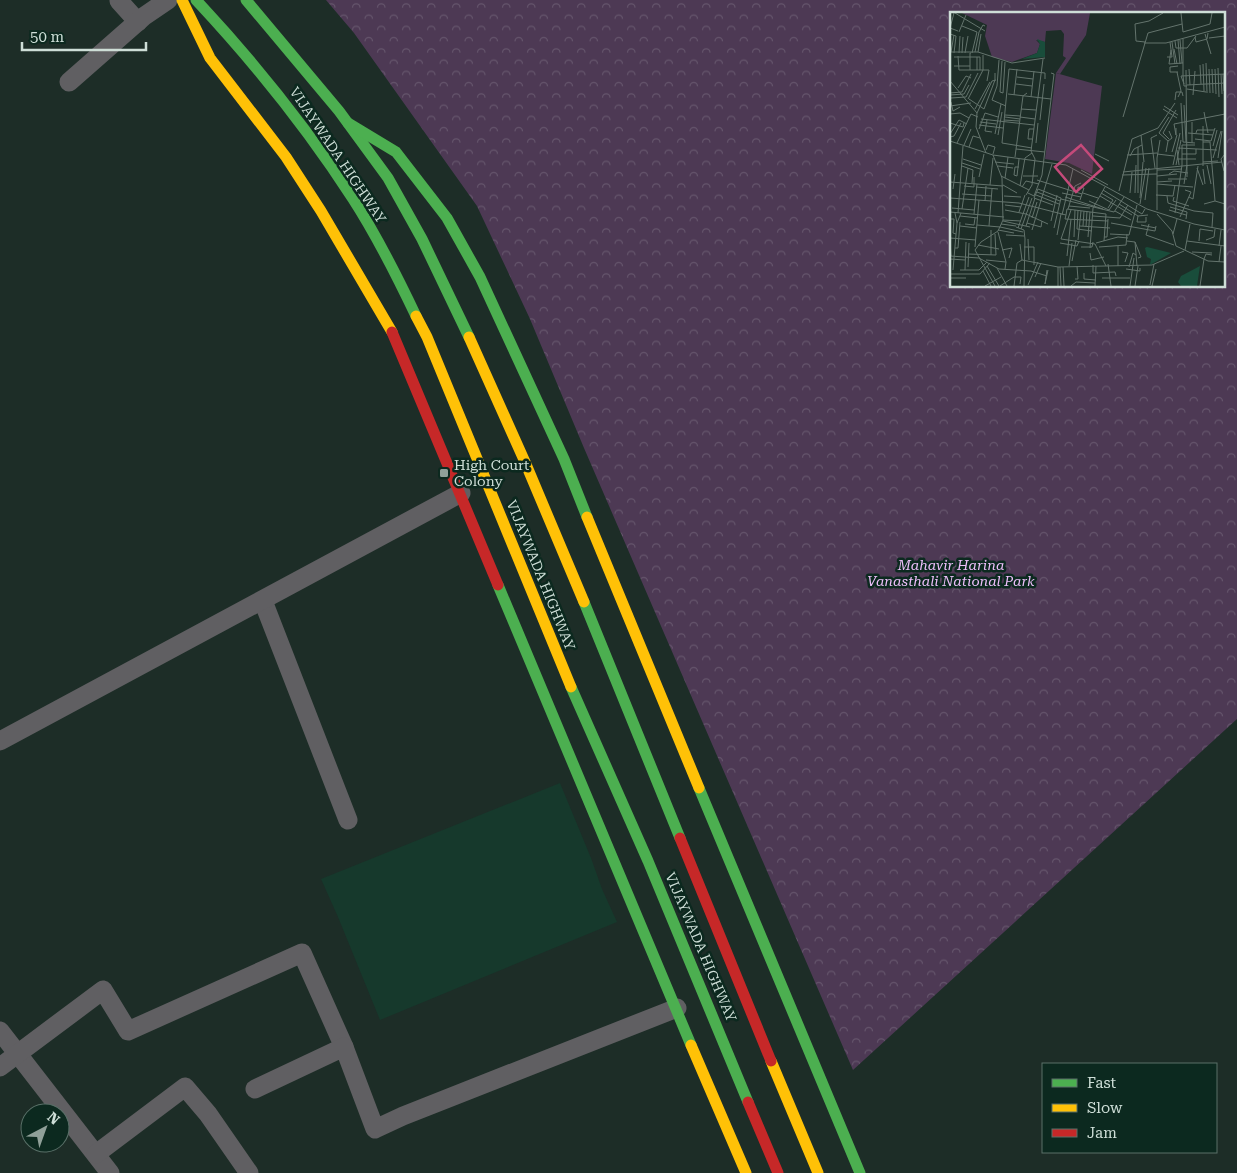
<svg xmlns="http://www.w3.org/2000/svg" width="1237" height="1173" font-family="'Roboto Serif',serif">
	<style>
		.built { fill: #16392c }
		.park { fill: url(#park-crowns); fill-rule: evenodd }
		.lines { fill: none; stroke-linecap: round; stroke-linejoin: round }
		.street { stroke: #605f62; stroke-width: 19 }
		.fast { stroke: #4caf50; stroke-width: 11 }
		.slow { stroke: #ffc107; stroke-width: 11 }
		.jam { stroke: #c62828; stroke-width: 11 }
		.poi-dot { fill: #90a099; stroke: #0c291f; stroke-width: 2 }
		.labels { text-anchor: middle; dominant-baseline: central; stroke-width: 5; stroke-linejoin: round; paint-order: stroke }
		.street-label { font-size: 14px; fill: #ceded7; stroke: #0c291f }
		.poi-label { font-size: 14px; fill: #ceded7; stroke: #0c291f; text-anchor: start }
		.park-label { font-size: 14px; font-style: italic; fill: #eebffb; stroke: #0c291f }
		.inset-road { fill: none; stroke: #64746d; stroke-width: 1 }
		.view { fill: #c54a7a; fill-opacity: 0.15; stroke: #c54a7a; stroke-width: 2.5 }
		.inset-edge { fill: none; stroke: #ceded7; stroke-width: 2.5 }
	</style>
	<defs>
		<pattern id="park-crowns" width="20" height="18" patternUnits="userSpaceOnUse" patternTransform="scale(1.25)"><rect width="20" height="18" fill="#4d3954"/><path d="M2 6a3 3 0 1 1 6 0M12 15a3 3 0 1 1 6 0" fill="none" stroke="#65556c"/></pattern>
	</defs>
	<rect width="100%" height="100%" fill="#1d2d27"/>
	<!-- built -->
	<polygon class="built" points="560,783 591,858 602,889 617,922 380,1020 338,917 321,879"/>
	<!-- park -->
	<path class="park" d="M326,0H1237V719L853,1070L584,448L530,319L477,206L354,33ZM951,14H1223V286H951Z"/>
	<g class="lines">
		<!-- street -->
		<g class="street">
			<polyline points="119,1 138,22"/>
			<polyline points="69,82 143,17 168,0"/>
			<polyline points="263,601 348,820"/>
			<polyline points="0,741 461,493"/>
			<polyline points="0,1031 110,1173"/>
			<polyline points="0,1067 103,990 128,1031 302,953 344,1047"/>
			<polyline points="255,1089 344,1047 375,1129 403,1116 677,1008"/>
			<polyline points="96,1154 185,1087 208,1114 249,1173"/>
		</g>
		<!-- fast -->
		<g class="fast">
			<path d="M196,0C254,62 307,128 353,199C377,236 397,276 416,316"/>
			<polyline points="246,0 339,111 388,178 422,239 469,337"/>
			<polyline points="348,123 396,152 447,218 480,277 564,459 587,517"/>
			<polyline points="498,585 691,1045"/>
			<polyline points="584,602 680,838"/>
			<polyline points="571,687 648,861 748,1102"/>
			<polyline points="699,788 860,1173"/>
		</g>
		<!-- slow -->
		<g class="slow">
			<polyline points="182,0 210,58 286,157 321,211 392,332"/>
			<polyline points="416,316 427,337 571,687"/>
			<polyline points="469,337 525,462 584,602"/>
			<polyline points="587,517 699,788"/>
			<polyline points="691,1045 746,1173"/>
			<polyline points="771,1061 818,1173"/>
		</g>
		<!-- jam -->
		<g class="jam">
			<polyline points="392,332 498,585"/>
			<polyline points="680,838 771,1061"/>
			<polyline points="748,1102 778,1173"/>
		</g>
	</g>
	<!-- markers -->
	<rect class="poi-dot" x="439" y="468" width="10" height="10" rx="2.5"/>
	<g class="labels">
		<!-- street labels -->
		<g class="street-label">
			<text transform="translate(338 155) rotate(56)">VIJAYWADA HIGHWAY</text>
			<text transform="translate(541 575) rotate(68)">VIJAYWADA HIGHWAY</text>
			<text transform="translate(701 947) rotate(67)">VIJAYWADA HIGHWAY</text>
		</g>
		<!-- poi labels -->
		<g class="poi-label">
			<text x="454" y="465">High Court<tspan x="454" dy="16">Colony</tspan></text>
		</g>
		<!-- park labels -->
		<g class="park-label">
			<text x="951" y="565">Mahavir Harina<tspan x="951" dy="16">Vanasthali National Park</tspan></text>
		</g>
	</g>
	<!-- overview -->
	<g transform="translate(950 12)">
		<rect width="275" height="275" fill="#1d2d27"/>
		<path d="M12,1H140L136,23L110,62L106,61L116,46L113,44L114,22L111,18L96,19L95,30L86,28L90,32L87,41L62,50L42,45L35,24L37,13Z" fill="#4d3954"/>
		<path d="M106,61L152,74L142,162L119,151L95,147Z" fill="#4d3954"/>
		<path d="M87,27L95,30V45L72,47L87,41L90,32ZM195,236L197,235L221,241L200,253L201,247L197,245ZM250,254L247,274H231L228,270L231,264Z" fill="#194d3b"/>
		<path class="inset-road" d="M4,1L0,16L8,19M5,1L35,19M231,1L233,20L260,12L262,1M12,14L27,20L22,41M9,20L16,3M0,22L6,24L4,41M255,22L261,42M245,25L246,30L257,27L258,21M259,26L275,24M233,27V63L234,74H237M228,28L230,52M230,28L232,51M225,29L226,36H237L246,24M195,30L186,29L185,12L199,9L213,1M222,30L225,52M194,31H216L275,15M224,37L227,52M221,38L219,52L233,51M0,40H28L62,51L95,46M1,40L4,23M25,40L29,20L33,13L35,14M28,40L31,22M9,41L10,24M12,41L13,25M15,41L18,24M8,44L9,58H20M4,45H27V58H20V41H21M27,45H30V58M217,45H222L220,30M52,49L50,80L53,81M256,51L257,81M253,52L254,79M250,53L251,72M4,54H20M228,54L220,55V60H228M268,56L269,85M239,57L240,73M259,57L260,81M262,57L263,81M265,57L266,82M27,58H33V43M236,58L237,165M227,60L231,79L228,85M271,62L272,82M273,62L274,79M67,65L83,67M0,69L27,101L26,115L36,141M66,72L82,74M234,72L231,64L275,62M237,73L275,71M8,76L16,64L21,66M237,77L256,80M0,81L12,80L21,62M53,81L55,50M58,82L101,87M0,83L14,82L19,73M64,83L67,57M243,83L245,59M81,85L84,59M1,86L16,85L28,61M18,87L33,58H39L37,69M19,87L34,97L45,68V61M42,88L47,74L49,48M42,88L56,94M225,88L226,80H232L233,84M1,90L3,99L10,95M231,91L233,130L245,131M234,93L236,130M0,94L21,91M214,94L228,103M25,97L40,70M71,97L86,98M213,97L227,106M254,100L258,121M27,101L42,69L46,68M0,102L10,101L19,106M55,103L70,104M55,105L70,107M70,105L85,107M173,105L198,21L232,12M31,107L84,113M37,108L35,119L42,120M54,108L69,109M90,108L94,72M30,110L46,112M242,110V131M0,111L13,115L14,111M29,113L53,116M253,114V154M226,116V123L224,112L275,102M29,117L35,101L48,105M238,121L263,123M246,121L247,118H264M0,122L9,108L17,112M45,122L51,92M48,123L52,100M191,123L194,150M0,125L4,124L11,111M82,127H78L79,117H84M219,127L213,121L226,98M245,127L261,129L265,116M0,129L43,143L116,153L197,197L244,212L275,218M218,129L209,121L219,105M253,130H260L265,189M7,131L21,102L28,105M86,131L88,111M14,133L21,117M263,134L267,118M19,135L23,124L30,126M188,135V181M82,136L52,131L59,57L95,61V67M228,136L267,138M66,137L95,140M36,138L38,133L45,135L43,142M227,138L229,153M216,140L218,129L222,126L219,119M222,140L227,123M145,142L159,149M207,142L224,144M232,142H246V137M43,143L52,166L53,208L48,219L31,230L25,238L45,274M177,143L207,141M180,144L184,137L192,133M65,145L73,84L77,81M263,146L271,119M268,146L272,119M13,147L31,153M227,147H246M45,150L64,152M253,150L268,149M12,151L30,157M223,153L230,121M226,153L231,128M232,153V133H245M257,153L261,172M12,154L23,158L22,171M48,154L63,156M205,156L201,126L207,123M247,156L253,173M253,157L255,172M131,158L158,173M207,158L232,157M274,159L271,147L275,142M173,160L272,150M219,162L224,159L238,161M172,163L207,162M51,164L79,178M67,164L69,147M67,164L64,163L65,155H69M73,164H88M207,164L227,162M29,165L34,142M55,166L58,145M218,167H237M87,168L132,182M0,170L53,174M207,170L222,169M207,172L243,175M234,172L237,153M40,173L43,146M53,173L67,181M14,174L24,175V165M70,174L75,146L82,141M26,175L48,177M72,175L76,169L89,172M3,177L5,162M128,178V175L134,176L130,188M153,178L192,202L195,197M169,179L182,127L208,116L225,91M87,180L110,189M78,181L84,184L92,163L104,62L101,61M112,181L131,185M133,181L148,186M151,181L163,188L158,196M180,181L182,160M185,181L186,153M12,182L42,184M76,183L82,173L85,147L81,139L93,47M86,183L109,192M206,183L223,184L225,173M54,184L71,185M150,184L182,203M217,184L218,191L244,199L263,201L262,215M115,185L153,197M224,185L223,189L239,194M239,185L243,187L248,154M0,186L69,191L116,203L115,207L158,209M190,186L193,150M111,187L164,200L174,185M195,188L199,156M35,189L36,174M139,189L159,198L166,188M169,192L188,204L198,203M190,192L196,156M254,192L265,189L275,192M55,193L71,195M103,193L84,186L88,177L111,186L104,216M119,194L140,196M220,195L237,200L236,207M2,196L24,198M12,197L18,156M118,197L125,174L131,171M55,198L76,202L98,212M121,198L111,227L145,232L156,254M128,198L127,217L142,219M207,198V146L210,128M219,198L236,203M165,199L181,208M0,200L54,205M69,200L75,183M5,201L7,211L11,201M8,201L13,134M225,201L232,153M24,202L27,172M207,202L222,219L226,234L258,249L275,250M112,203L123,157M116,203L117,197L156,202L154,229M10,204L28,206M143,204L170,206L178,193M188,204L187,210H196V205M230,205L241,180L235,178M82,206L87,190M0,207H4L3,221L6,222M53,208L71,209M53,209L80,215M101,209L107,183M77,211L91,215L92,209M161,211L205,219L206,214M15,212L24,213L25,206M51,212L66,214M199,212L196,223L224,233M27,213L50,215M191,213L206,216M10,214L27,216M39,214L42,177M76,214L85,186M130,214L160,216M133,214L134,199M50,215L73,220M66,215L74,218L75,227L74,274M136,215L137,199M68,216L79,185M71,217L82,186M41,218V243M48,218L64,221M82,218L102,152M48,220L56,250M160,222L179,223L187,193M223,222L227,207M56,223L74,224M107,223L111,202M124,225L125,198M138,225L140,200M154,225H157L158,207M0,226L26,228M78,227L79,248M0,228L1,244M128,228L131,199M256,228L264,225L265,217M177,229L185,230L187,254M237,229L275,234M249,229L250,217L263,219M185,230L191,245L188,246M110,231L127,234L129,229M146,231L168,225L178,226M70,232L72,248L108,255L202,253L234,239M28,233L49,237M168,234V254M269,234L271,218M25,235L29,188M74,235H84V253M131,235H142L143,230M149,235L176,233L177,222M5,236H8L10,210M140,236L143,196L155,175M52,238L62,236L59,246M235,238L240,212M172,240L178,241L175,250M242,240L262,241M140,241L141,248L154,245M18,242L46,243L45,222M0,244L29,246M117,244L121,207M29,246L49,257L81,259L97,264M0,247L15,248M36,248L56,250L55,257M122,249L126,228M269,250L271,234M158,252L161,274M143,253V261L165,260L166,264M37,254L49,274M119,254L122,231M18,255L19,231M108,255V274M110,255L111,274M113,255L114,274M179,255L183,241L186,243M47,256L57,274M176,257L190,259V256M3,258L7,211M10,258H29L37,250M15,258L16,230M97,258L95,272L98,258M33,259L41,274M134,261V267L146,268M0,262H30L40,251M85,265L91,251M0,266H16M152,266H180M125,267H128L127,254M78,273L88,250M200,273L204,252M35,274L51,265M50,274L64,265H71L70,272M64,274L67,251L72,248M121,274L126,270L145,271M145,274L146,254M180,274L184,246M185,274L188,254M202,274L206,257M250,274L254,247L256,242L262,243"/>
		<path class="view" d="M131,133L152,157L126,180L105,155Z"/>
		<rect width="275" height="275" class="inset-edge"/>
	</g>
	<!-- legend -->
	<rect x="1042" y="1063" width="175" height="90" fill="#0c291f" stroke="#5a7169"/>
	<rect x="1052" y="1079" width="25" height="8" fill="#4caf50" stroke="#5a7169"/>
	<text x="1087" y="1088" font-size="15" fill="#ceded7">Fast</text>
	<rect x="1052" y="1104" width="25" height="8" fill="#ffc107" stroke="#5a7169"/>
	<text x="1087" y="1113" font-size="15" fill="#ceded7">Slow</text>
	<rect x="1052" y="1129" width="25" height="8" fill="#c62828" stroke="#5a7169"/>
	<text x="1087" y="1138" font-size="15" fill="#ceded7">Jam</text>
	<!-- north arrow -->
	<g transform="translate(45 1128) rotate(41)"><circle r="24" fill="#0c291f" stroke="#5a7169"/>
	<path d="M0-4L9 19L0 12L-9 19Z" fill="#90a099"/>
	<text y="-8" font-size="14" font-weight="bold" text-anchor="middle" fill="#ceded7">N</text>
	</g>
	<!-- scale -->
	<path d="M22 42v8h124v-8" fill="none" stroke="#ceded7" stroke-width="2.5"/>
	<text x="30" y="42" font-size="15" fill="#ceded7" stroke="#0c291f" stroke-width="4" paint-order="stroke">50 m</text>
</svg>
